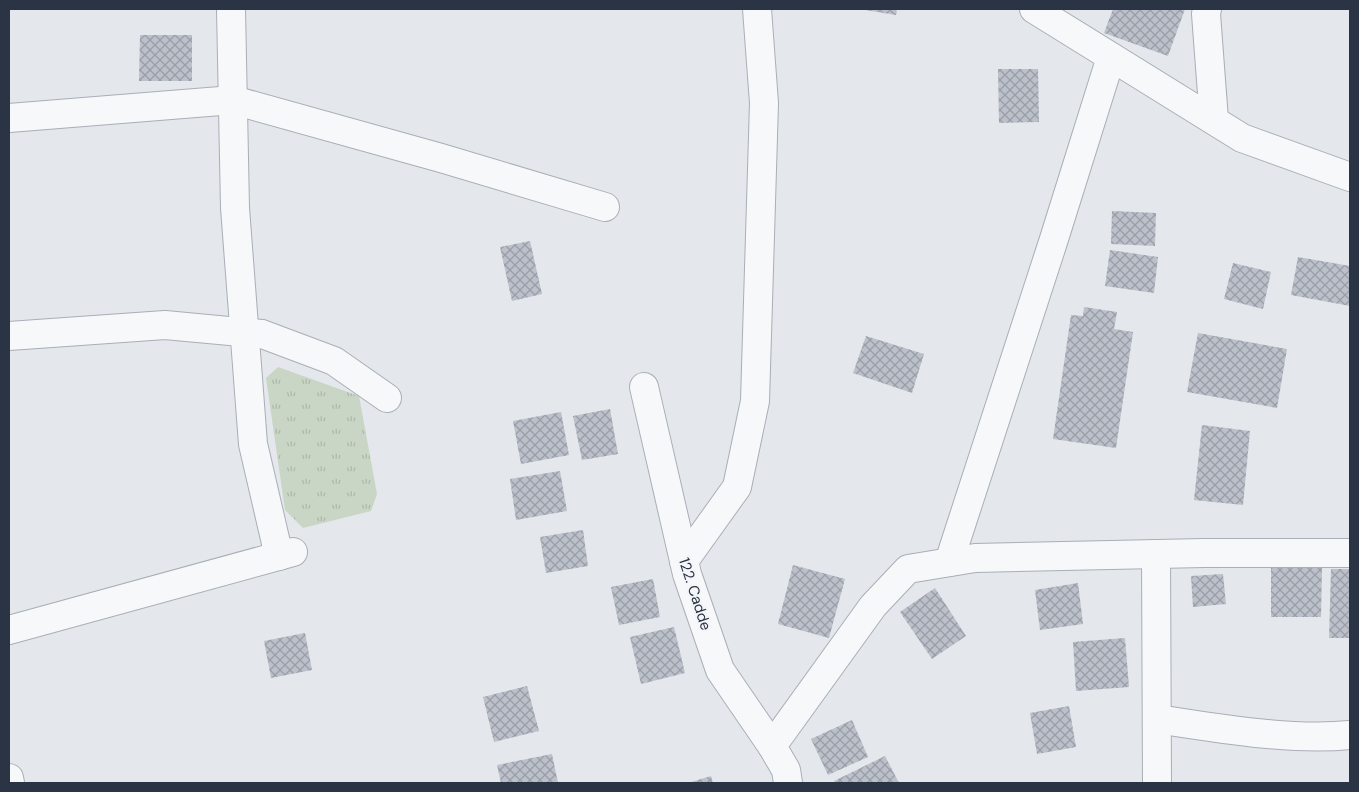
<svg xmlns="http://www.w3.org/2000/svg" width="1359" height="792" font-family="'DM Sans',sans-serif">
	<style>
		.park { fill: url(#park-tufts) }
		.building { fill: url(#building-cross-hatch) }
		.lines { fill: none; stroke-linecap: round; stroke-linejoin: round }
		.minor-casing { stroke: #a9aeb7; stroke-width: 30 }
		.tertiary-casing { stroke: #a9aeb7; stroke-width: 30 }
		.minor { stroke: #f7f8fa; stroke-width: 28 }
		.tertiary { stroke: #f7f8fa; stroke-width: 28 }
		.labels { text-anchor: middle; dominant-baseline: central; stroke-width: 5; stroke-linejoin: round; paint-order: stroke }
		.street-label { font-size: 15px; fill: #2b3445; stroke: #f4f6f9 }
	</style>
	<defs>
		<pattern id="park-tufts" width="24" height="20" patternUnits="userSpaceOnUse" patternTransform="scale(1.25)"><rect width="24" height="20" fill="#c9d6c5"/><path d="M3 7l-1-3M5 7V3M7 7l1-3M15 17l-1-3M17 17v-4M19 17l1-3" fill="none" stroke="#adb8ab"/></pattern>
		<pattern id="building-cross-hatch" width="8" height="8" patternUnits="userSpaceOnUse" patternTransform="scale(1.25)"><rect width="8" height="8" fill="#bbc0ca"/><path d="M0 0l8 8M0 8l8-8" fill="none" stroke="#989da6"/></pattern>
	</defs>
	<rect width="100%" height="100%" fill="#e4e7ec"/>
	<!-- park -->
	<polygon class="park" points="278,367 359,396 377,494 371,511 303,528 285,510 266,378"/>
	<!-- building -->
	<g class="building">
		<polygon points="859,9 897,9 896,15"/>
		<polygon points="1113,9 1185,9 1168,56 1104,33"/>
		<polygon points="140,35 192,35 192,81 139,81"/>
		<polygon points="998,69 1038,69 1039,122 999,123"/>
		<polygon points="1112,211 1156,213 1155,246 1111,244"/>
		<polygon points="530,241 542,294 512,301 500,247"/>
		<polygon points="1110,250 1158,257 1154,293 1105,286"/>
		<polygon points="1298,257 1350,266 1350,306 1291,295"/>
		<polygon points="1233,263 1271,272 1263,309 1224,299"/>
		<polygon points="1084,307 1117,312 1114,329 1133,332 1116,448 1053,439 1071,315 1083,316"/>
		<polygon points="1198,333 1287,349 1277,408 1187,392"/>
		<polygon points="866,336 924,354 912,393 853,373"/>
		<polygon points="610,409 618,454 582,460 573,416"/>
		<polygon points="561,412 569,455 521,464 513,421"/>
		<polygon points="1202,425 1250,431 1243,505 1194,500"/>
		<polygon points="560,471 567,511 516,520 510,479"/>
		<polygon points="583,530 588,566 546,573 540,537"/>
		<polygon points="793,565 845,579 829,638 778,624"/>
		<polygon points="1271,568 1322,568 1321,617 1271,617"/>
		<polygon points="1331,569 1350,569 1350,638 1329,638"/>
		<polygon points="1223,574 1226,604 1193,607 1191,576"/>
		<polygon points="653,579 660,617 619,625 611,587"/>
		<polygon points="1078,583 1083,624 1040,630 1035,590"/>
		<polygon points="935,588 966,636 932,659 900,612"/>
		<polygon points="674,627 685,673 641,684 630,637"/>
		<polygon points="305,633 312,670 271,678 264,641"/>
		<polygon points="1125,638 1129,687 1076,691 1073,642"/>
		<polygon points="527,686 539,731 494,742 483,697"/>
		<polygon points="1069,706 1076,747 1037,754 1030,713"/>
		<polygon points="852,720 868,757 828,775 811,739"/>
		<polygon points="552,754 558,783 501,783 497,765"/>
		<polygon points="885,756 899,783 835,783 834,781"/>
		<polygon points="711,776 713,783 688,783"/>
	</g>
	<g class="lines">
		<!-- minor casing -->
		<g class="minor-casing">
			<g id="minor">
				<polyline points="231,9 235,208 253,444 279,556"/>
				<polyline points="1034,9 1242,138 1350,177"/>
				<polyline points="1207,9 1206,14 1214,120"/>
				<polyline points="9,118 233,100 441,158 605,207"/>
				<polyline points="9,336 165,325 262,334 334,361 387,398"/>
				<polyline points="1156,554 1157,783"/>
				<polyline points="684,561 737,487 755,401 764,103 757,9"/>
				<polyline points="949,562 1054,239 1111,57"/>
				<polyline points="9,630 293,552"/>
				<path d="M1157,719C1216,728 1291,741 1350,735"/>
				<polyline points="772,746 873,606 908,569 975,558 1204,553 1350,553"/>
				<polyline points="9,778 10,783"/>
			</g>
		</g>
		<!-- tertiary casing -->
		<g class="tertiary-casing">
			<polyline id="tertiary" points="644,387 687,574 720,670 772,746 786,770 788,783"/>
		</g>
		<!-- minor -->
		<use href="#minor" class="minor"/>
		<!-- tertiary -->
		<use href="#tertiary" class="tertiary"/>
	</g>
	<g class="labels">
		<!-- street labels -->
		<g class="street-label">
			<text transform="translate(695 594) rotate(72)">122. Cadde</text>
		</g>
	</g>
	<!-- border -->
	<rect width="1359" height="792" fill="none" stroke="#2b3445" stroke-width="20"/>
</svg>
